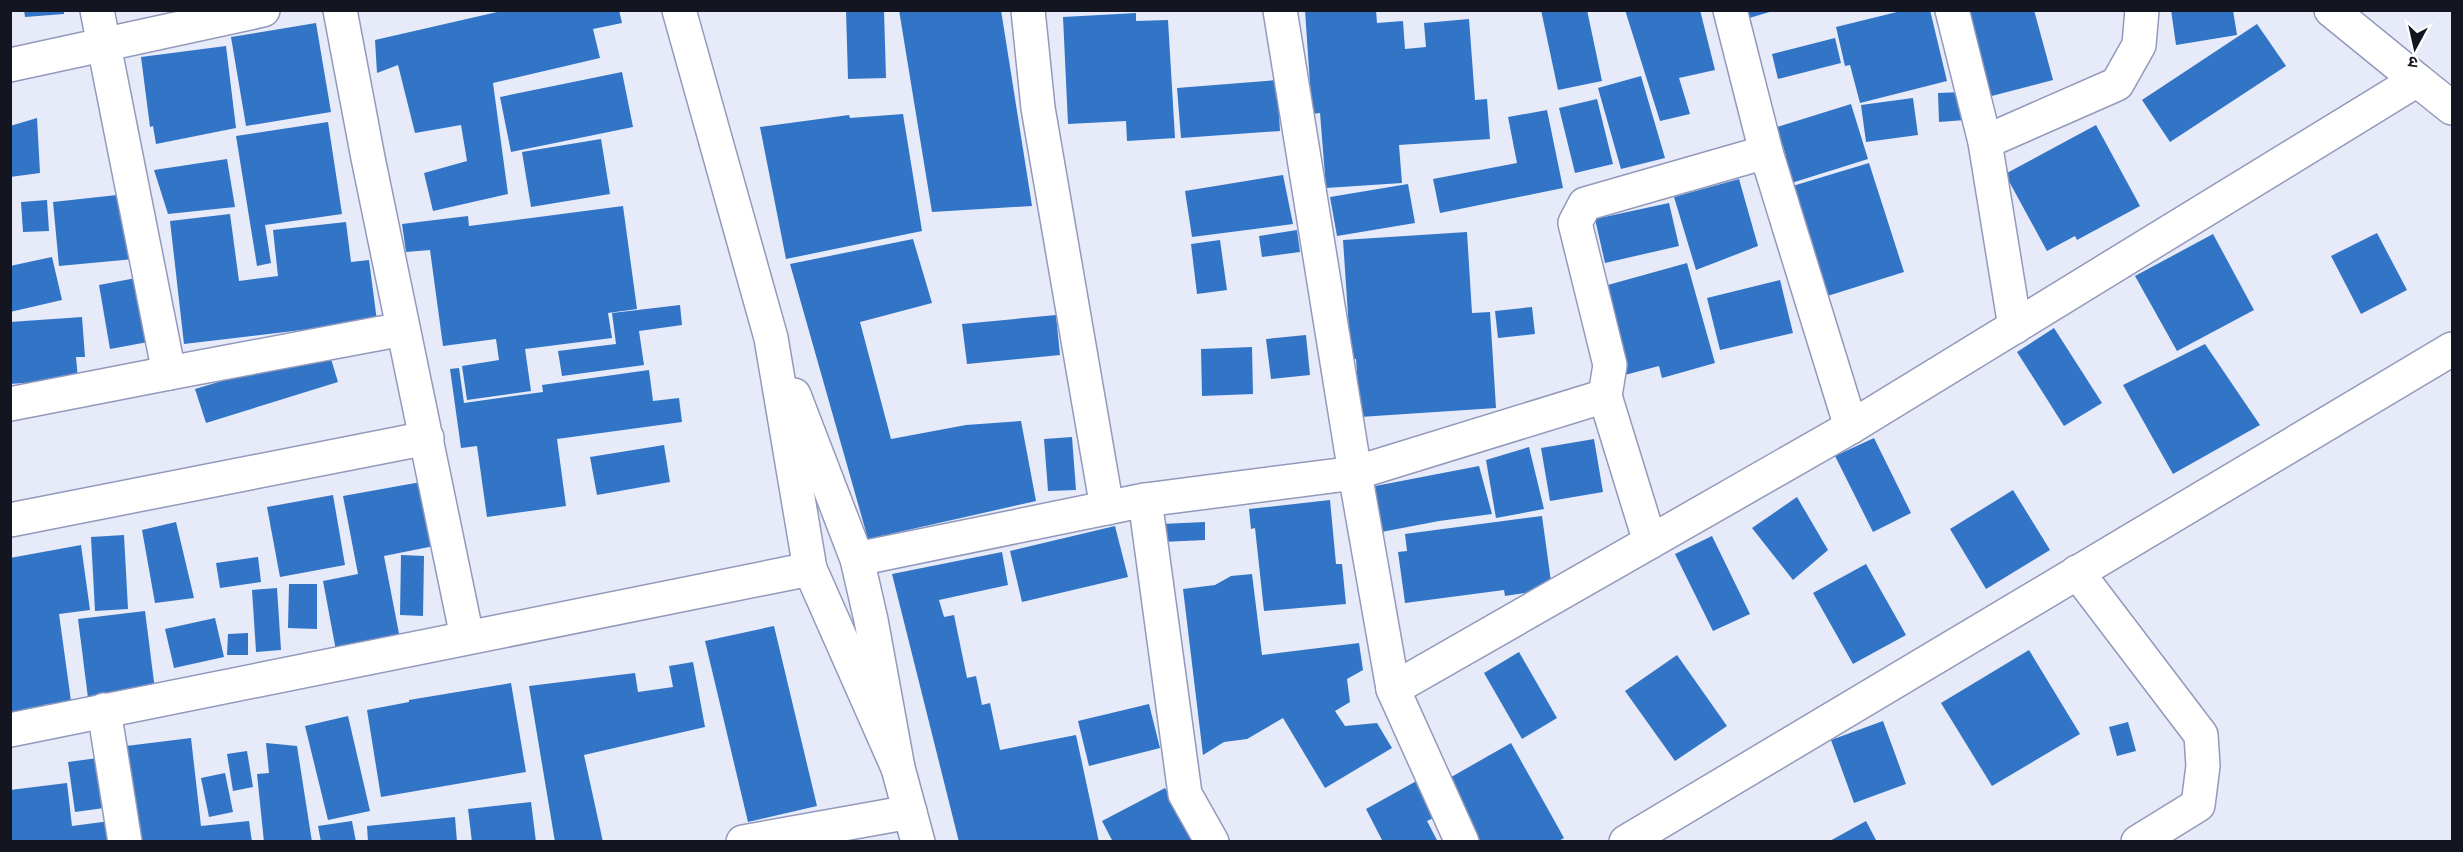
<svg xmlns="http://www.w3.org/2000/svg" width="2463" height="852" font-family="'Nunito Sans','Noto Sans Devanagari',sans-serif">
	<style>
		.building { fill: #3275c7 }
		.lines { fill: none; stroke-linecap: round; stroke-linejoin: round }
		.minor-casing { stroke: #9299bb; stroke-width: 36 }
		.tertiary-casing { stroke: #9299bb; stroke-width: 36 }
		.minor { stroke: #fff; stroke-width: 33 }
		.tertiary { stroke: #fff; stroke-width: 33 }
	</style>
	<rect width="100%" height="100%" fill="#e7eaf9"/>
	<!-- building -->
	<g class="building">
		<polygon points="24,10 64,10 64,14 25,17"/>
		<polygon points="506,10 619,10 622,23 593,29 600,58 493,83 508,194 433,211 424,173 467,161 461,125 415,133 398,65 377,73 375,40"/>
		<polygon points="846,10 884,10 886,78 848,79"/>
		<polygon points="899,10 1001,10 1032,206 932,212"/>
		<polygon points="1305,10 1376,10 1377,23 1403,21 1405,49 1426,47 1424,23 1469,19 1475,100 1487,99 1490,139 1399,145 1402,183 1326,188 1320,113 1312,114"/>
		<polygon points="1541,10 1587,10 1602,81 1558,90"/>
		<polygon points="1625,10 1700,10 1715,70 1679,78 1690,114 1660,121"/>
		<polygon points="1743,10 1773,10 1773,11 1746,19"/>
		<polygon points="1905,10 1930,10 1947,81 1860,103 1850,65 1845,66 1836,27"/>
		<polygon points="1960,10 2034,10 2053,80 1984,98"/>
		<polygon points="2171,10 2233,10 2237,35 2176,45"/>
		<polygon points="1136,13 1136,21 1168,20 1175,138 1127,141 1126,121 1068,124 1063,17"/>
		<polygon points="316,23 331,112 246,126 231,37"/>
		<polygon points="2257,24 2286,66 2170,142 2142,100"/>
		<polygon points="1835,38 1841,63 1778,79 1772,54"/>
		<polygon points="226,46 236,128 156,144 153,126 150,127 141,57"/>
		<polygon points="622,72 633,127 511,152 500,97"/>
		<polygon points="1641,76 1665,158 1621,169 1598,88"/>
		<polygon points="1277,80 1280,131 1181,138 1177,88"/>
		<polygon points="1964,92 1965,120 1939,122 1938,93"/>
		<polygon points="1913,98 1918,135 1866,142 1861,105"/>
		<polygon points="1597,99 1613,164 1575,173 1559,108"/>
		<polygon points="1851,104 1868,159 1785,185 1777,159 1786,156 1777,127"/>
		<polygon points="1547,110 1563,188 1440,213 1433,179 1517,163 1508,117"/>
		<polygon points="903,114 922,231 786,259 760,127 849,115 850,118"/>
		<polygon points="37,118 40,173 10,177 10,126"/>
		<polygon points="328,122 342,214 265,225 271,263 257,266 236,136"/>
		<polygon points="2096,125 2140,206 2077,240 2075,236 2047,251 2005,174"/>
		<polygon points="601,139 610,194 531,207 522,152"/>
		<polygon points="227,159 235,207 168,214 154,170"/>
		<polygon points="1869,163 1904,272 1821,298 1786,188"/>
		<polygon points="1283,175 1293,224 1192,237 1185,191"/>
		<polygon points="1739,179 1758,246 1696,270 1674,197"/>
		<polygon points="1408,184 1415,223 1337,236 1330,197"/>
		<polygon points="126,194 134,259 59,266 53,202"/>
		<polygon points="47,200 49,231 23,232 21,202"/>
		<polygon points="1669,203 1679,246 1605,263 1595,219"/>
		<polygon points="623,206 637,309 608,313 612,338 525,349 531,391 467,400 462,366 499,360 496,339 443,346 430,250 406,252 402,224 468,216 469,226"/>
		<polygon points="230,214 239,281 278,276 273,230 346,222 351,262 369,260 377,321 184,344 170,221"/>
		<polygon points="1297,230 1300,252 1262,257 1259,236"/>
		<polygon points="1467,232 1472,313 1490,312 1496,408 1360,417 1356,359 1351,359 1343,240"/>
		<polygon points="2377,233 2407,290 2361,314 2331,256"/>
		<polygon points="2213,234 2254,310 2177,351 2135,276"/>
		<polygon points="913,239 932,303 860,322 891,439 966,425 1021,421 1036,501 868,539 790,264"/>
		<polygon points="1220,240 1227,290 1197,294 1191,244"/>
		<polygon points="52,257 62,300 10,312 10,266"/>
		<polygon points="1687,263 1715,363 1662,378 1659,366 1621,376 1597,288"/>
		<polygon points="136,278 148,342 110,349 99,285"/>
		<polygon points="1780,280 1793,333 1720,350 1707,298"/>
		<polygon points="680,305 682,325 639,331 644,365 562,376 558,351 616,344 612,313"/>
		<polygon points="1532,307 1535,334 1498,338 1495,311"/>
		<polygon points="1056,315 1060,355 967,364 962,324"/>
		<polygon points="82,317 85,357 76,357 78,379 10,384 10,322"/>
		<polygon points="2054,328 2102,403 2064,426 2017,352"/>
		<polygon points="1306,335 1310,375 1271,379 1266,339"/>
		<polygon points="2205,344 2260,425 2173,474 2123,385"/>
		<polygon points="1252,347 1253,394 1202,396 1201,349"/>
		<polygon points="328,349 338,382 206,423 195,389"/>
		<polygon points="459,368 464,403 543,392 542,385 649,370 653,401 679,398 682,422 557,439 566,506 487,517 477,446 461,448 450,369"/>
		<polygon points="1072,437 1076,490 1048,491 1044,439"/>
		<polygon points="1874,438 1911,513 1873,532 1835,456"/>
		<polygon points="1594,439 1603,492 1550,501 1541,448"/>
		<polygon points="664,445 670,482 597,495 590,457"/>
		<polygon points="1529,447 1544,509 1496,518 1486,460"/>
		<polygon points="1479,466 1492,514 1439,521 1376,533 1370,487"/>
		<polygon points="421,482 434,546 384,556 401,644 337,656 323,581 358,574 343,496"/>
		<polygon points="2013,490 2050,550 1986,589 1950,529"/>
		<polygon points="333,495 345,565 280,577 267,507"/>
		<polygon points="1797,497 1828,550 1793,580 1752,528"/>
		<polygon points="1330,500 1336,564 1342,564 1346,604 1264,611 1255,528 1251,529 1249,509"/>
		<polygon points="1542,516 1552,589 1505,596 1504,590 1405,603 1398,552 1407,551 1405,534"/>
		<polygon points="176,522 194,598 155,603 142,530"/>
		<polygon points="1205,522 1205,540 1162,542 1161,524"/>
		<polygon points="1115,526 1128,577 1022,602 1010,551"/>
		<polygon points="124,535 128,609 95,611 91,537"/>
		<polygon points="1712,536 1750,614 1713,631 1675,554"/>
		<polygon points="81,545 90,610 59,614 71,701 43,705 44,714 10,719 10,558"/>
		<polygon points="1002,552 1008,585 939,600 944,617 954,615 967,678 976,676 982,705 990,703 1000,750 1076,735 1099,842 959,842 892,574"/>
		<polygon points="401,555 424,556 423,616 400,615"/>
		<polygon points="258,557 261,582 220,588 216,563"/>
		<polygon points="1866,564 1906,635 1853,664 1813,593"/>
		<polygon points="1252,574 1262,655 1359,643 1363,670 1347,679 1350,702 1335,711 1345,726 1377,723 1392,748 1325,788 1283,718 1247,739 1224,742 1203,755 1183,589 1215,585 1231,576"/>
		<polygon points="289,584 317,584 317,629 288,628"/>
		<polygon points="277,588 281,650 256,652 252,590"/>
		<polygon points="145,611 155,690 88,698 78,619"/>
		<polygon points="215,618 224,657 174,668 165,629"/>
		<polygon points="774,626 817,806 748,822 705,641"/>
		<polygon points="248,633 248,655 227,655 228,634"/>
		<polygon points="2029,650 2080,734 1992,786 1941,703"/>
		<polygon points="1519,652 1557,718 1522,739 1484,673"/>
		<polygon points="1677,655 1727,726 1675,761 1625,691"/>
		<polygon points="693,662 705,727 584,755 603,842 555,842 529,686 635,673 638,692 673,687 669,666"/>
		<polygon points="511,683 526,772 381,797 367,710 409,702 409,700"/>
		<polygon points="1149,704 1160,748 1089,766 1078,721"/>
		<polygon points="348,716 370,811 328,820 305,726"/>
		<polygon points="1883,721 1906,784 1854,803 1831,740"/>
		<polygon points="2128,722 2136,751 2117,756 2109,727"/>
		<polygon points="191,738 201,826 249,821 252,842 138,841 126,746"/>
		<polygon points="266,743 297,746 312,842 264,842 257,774 269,773"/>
		<polygon points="1511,743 1564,838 1557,842 1481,842 1446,780"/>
		<polygon points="247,751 253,787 233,791 227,754"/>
		<polygon points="98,758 104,808 75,812 68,762"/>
		<polygon points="225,773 233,812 209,817 201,778"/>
		<polygon points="1420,779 1440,815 1427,821 1438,842 1383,842 1366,809"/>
		<polygon points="67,783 72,826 110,821 112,842 10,842 10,790"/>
		<polygon points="1165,788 1194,842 1113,842 1102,821"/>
		<polygon points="531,802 536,842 472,842 468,809"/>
		<polygon points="455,817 457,842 368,842 367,826"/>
		<polygon points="352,821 356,842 321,842 318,826"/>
		<polygon points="1866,821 1877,842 1828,842"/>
	</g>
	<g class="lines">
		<!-- minor casing -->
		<g class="minor-casing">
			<g id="minor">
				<polyline points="340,10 368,158 467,637"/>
				<polyline points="1028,10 1038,108 1107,508"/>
				<polyline points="1280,10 1355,473 1605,396 1610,365 1575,223 1585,204 1766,152 1851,427"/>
				<polyline points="1730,10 1766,152"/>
				<polyline points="1952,10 1985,142 2015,327"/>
				<polyline points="2331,10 2417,80"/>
				<polyline points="10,65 263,10"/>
				<polyline points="1985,142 2117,84 2139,45 2142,10"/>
				<polyline points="169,373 403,329"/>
				<polyline points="1605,396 1650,542"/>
				<polyline points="10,404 169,373 97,10"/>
				<polyline points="1145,500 1355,473 1393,689 1462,842"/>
				<polyline points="10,520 427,438"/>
				<polyline points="857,559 1145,500 1185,794 1212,842"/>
				<polyline points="2077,572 2201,735 2203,766 2198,805 2138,842"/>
				<polyline points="1393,689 1851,427 2417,80 2452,108"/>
				<polyline points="104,710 125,842"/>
				<polyline points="10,730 810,569"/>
				<polyline points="743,842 910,812"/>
				<polyline points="1626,842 2452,349"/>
			</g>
		</g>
		<!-- tertiary casing -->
		<g class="tertiary-casing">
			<g id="tertiary">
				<polyline points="679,10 771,338 810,569 898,768"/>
				<polyline points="794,395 857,559 871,620 898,768 918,842"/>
			</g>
		</g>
		<!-- minor -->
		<use href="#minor" class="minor"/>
		<!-- tertiary -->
		<use href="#tertiary" class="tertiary"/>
	</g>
	<!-- border -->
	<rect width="2463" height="852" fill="none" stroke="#131521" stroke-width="24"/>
	<!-- north arrow -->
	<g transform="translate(2415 48) rotate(188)" stroke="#ffffff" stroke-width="4.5" paint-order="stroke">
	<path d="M0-4.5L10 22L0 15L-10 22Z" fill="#131521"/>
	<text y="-9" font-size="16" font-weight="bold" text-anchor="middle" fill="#131521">उ</text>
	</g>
</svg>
